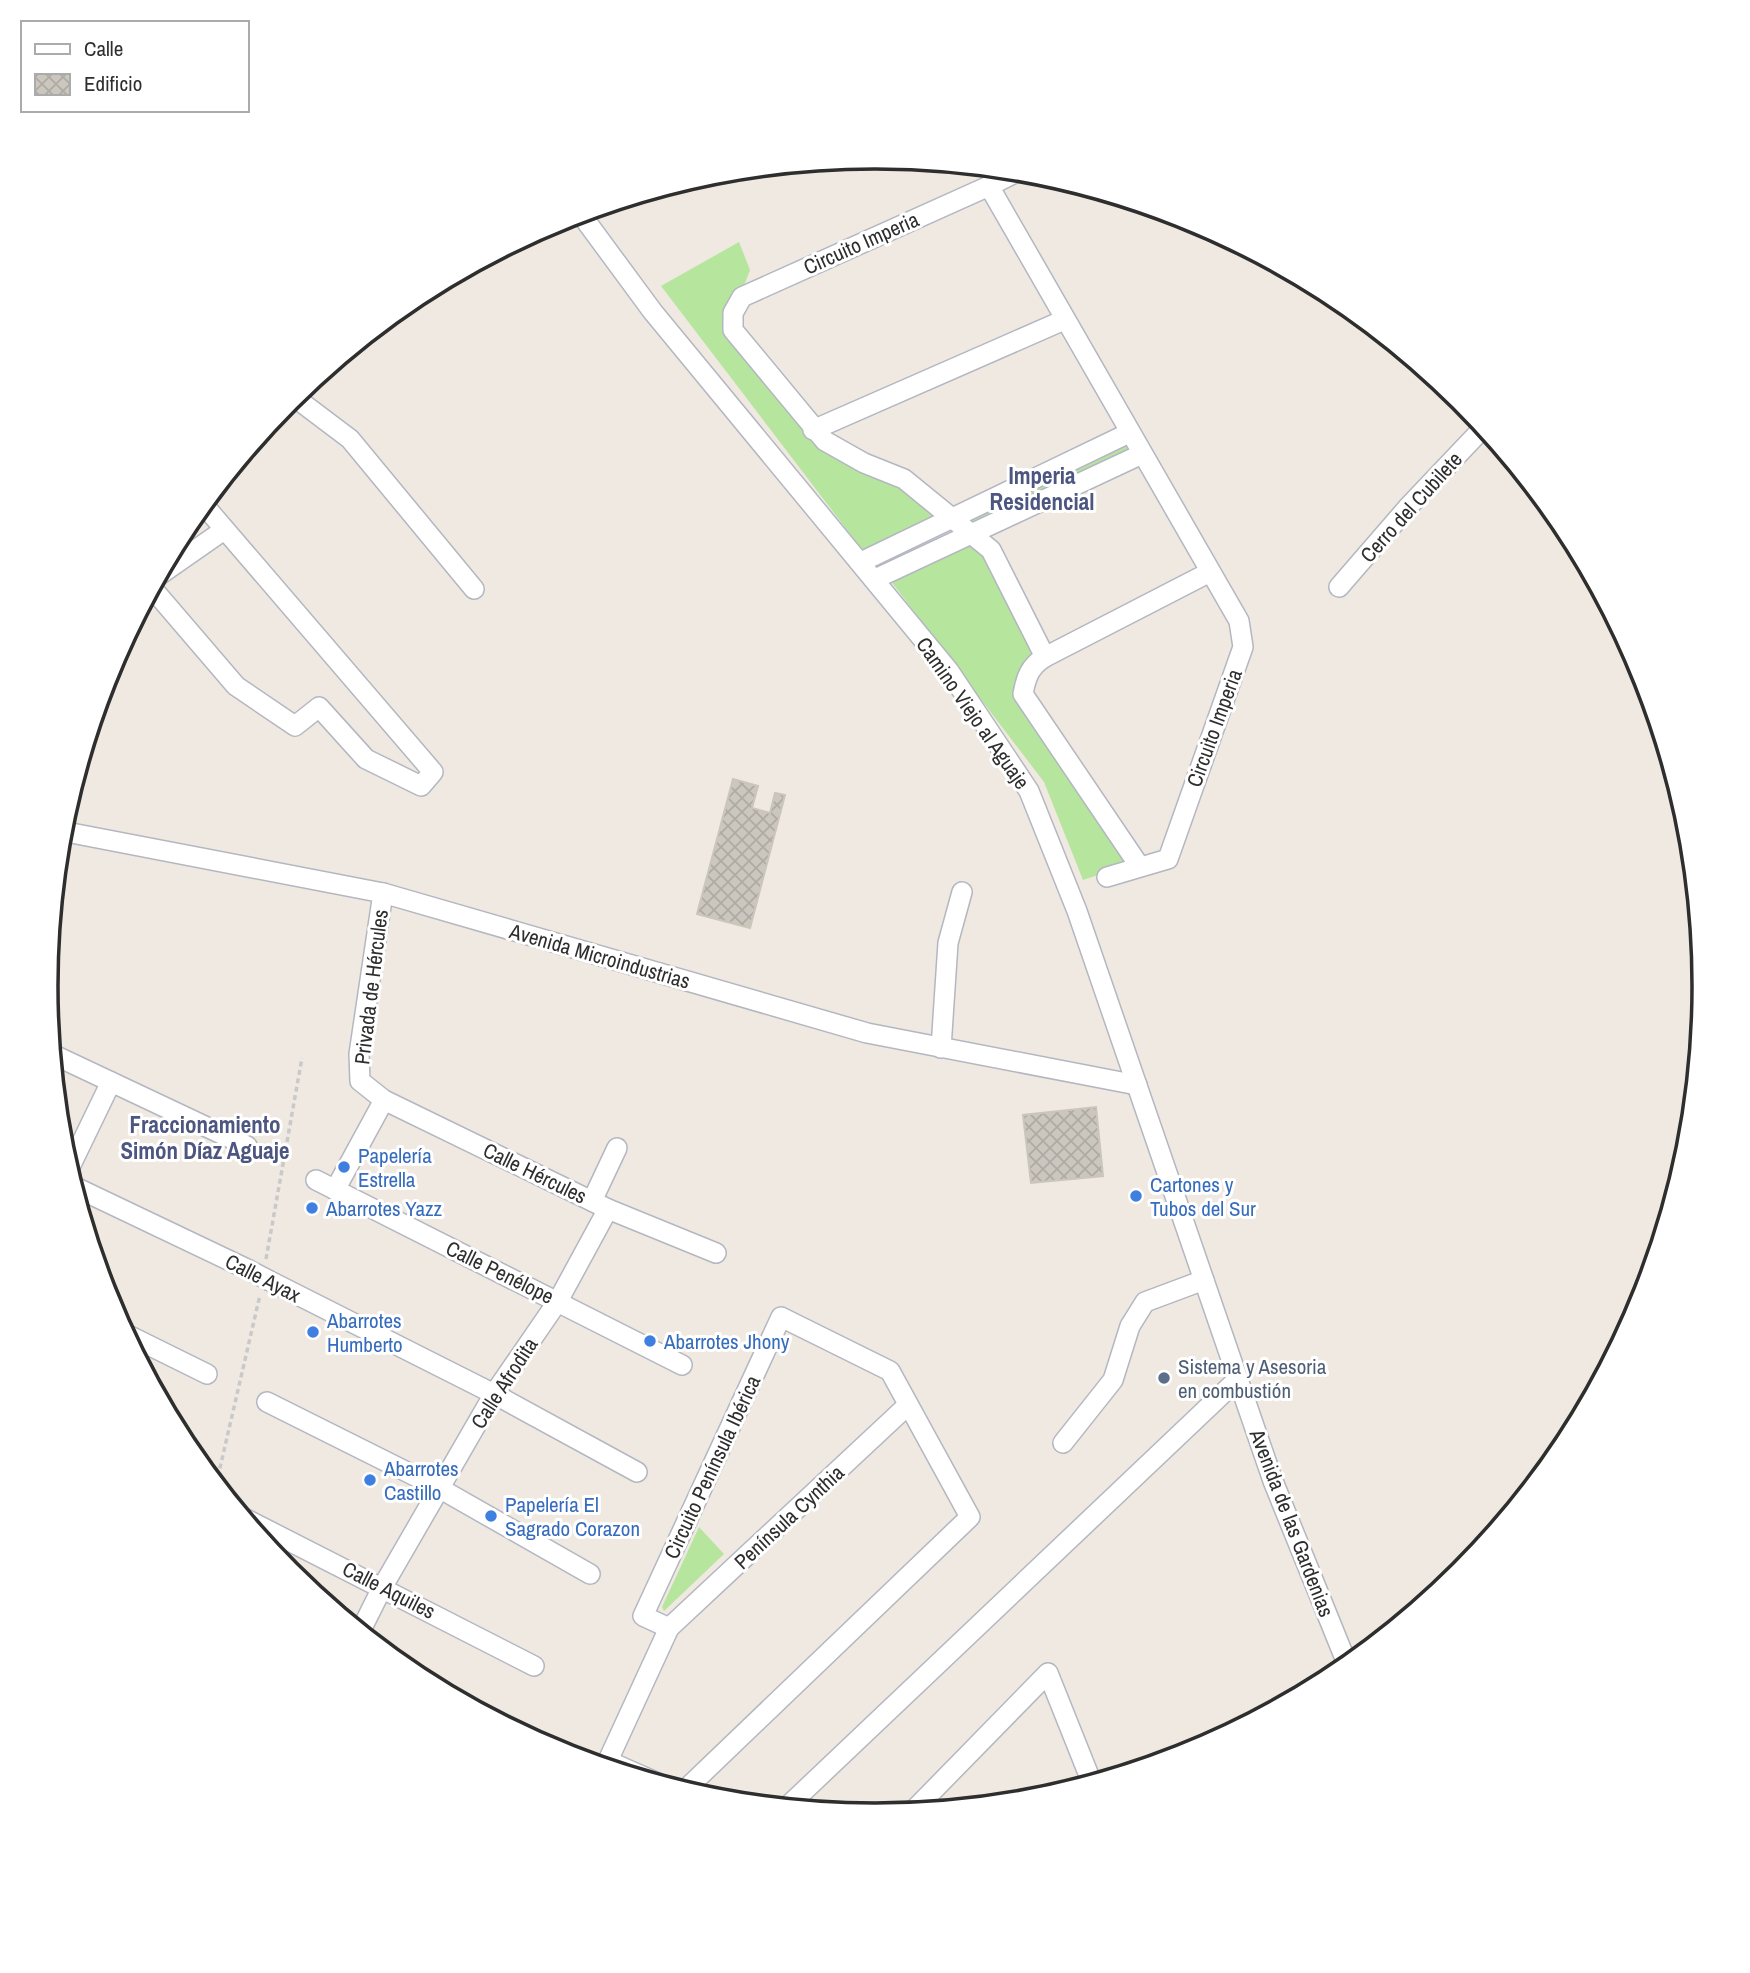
<svg xmlns="http://www.w3.org/2000/svg" width="1750" height="1973" font-family="'Archivo Narrow',sans-serif">
	<style>
		.garden { fill: #b6e59e }
		.building { fill: url(#building-cross-hatch); stroke: #cbc5ba; stroke-width: 2 }
		.lines { fill: none; stroke-linecap: round; stroke-linejoin: round }
		.minor-casing { stroke: #b4b7c1; stroke-width: 22 }
		.path { stroke: #c9c9c9; stroke-width: 3.5; stroke-dasharray: 5 3.5; stroke-linecap: butt }
		.minor { stroke: #fff; stroke-width: 19 }
		.minor-bridge-casing { stroke: #b4b7c1; stroke-width: 22; stroke-linecap: butt }
		.minor-bridge { stroke: #fff; stroke-width: 19 }
		.shop-dot { fill: #3f7fe0; stroke: #fff; stroke-width: 2.5 }
		.service-dot { fill: #5c6f8a; stroke: #fff; stroke-width: 2.5 }
		.labels { text-anchor: middle; dominant-baseline: central; stroke-width: 6; stroke-linejoin: round; paint-order: stroke }
		.street-label { font-size: 21px; fill: #2e2e2e; stroke: #fff }
		.shop-label { font-size: 21px; fill: #366cbe; stroke: #fff; text-anchor: start }
		.service-label { font-size: 21px; fill: #4e5e75; stroke: #fff; text-anchor: start }
		.neighbourhood-label { font-size: 23px; font-weight: bold; fill: #4d5680; stroke: #fff }
		.rim { fill: none; stroke: #2e2e2e; stroke-width: 3.5 }
	</style>
	<defs>
		<pattern id="building-cross-hatch" width="8" height="8" patternUnits="userSpaceOnUse" patternTransform="scale(1.75)"><rect width="8" height="8" fill="#cbc7bf"/><path d="M0 0l8 8M0 8l8-8" fill="none" stroke="#afaba4"/></pattern>
	</defs>
	<rect width="100%" height="100%" fill="#efe9e1"/>
	<!-- garden -->
	<g class="garden">
		<polygon points="739,242 750,270 740,296 729,311 810,431 883,472 942,515 863,551 661,286"/>
		<polygon points="1127,445 1127,453 972,525 970,521 971,517"/>
		<polygon points="972,543 985,553 1036,655 1019,693 1132,864 1083,880 1044,782 890,580"/>
		<polygon points="699,1527 724,1554 664,1611 662,1607"/>
	</g>
	<!-- building -->
	<g class="building">
		<polygon points="733,779 758,786 752,808 770,813 775,793 785,795 750,928 697,914"/>
		<polygon points="1096,1107 1103,1176 1031,1183 1023,1115"/>
	</g>
	<g class="lines">
		<!-- minor casing -->
		<g class="minor-casing">
			<g id="minor">
				<polyline points="989,186 1019,171"/>
				<polyline points="580,213 653,312 949,671 1029,791 1077,911 1273,1481 1348,1666"/>
				<polyline points="293,396 350,439 474,589"/>
				<polyline points="813,430 1064,320"/>
				<polyline points="861,562 1129,433"/>
				<polyline points="158,576 224,530"/>
				<polyline points="875,579 1142,454"/>
				<polyline points="1339,587 1409,506 1484,427"/>
				<polyline points="152,588 236,686 295,726 319,707 366,759 421,786 433,772 203,504"/>
				<polyline points="1045,657 1210,572"/>
				<polyline points="61,831 383,893 867,1033 1137,1085"/>
				<path d="M1107,877L1168,859L1243,647L1239,621L989,186L742,297L733,313V330L825,441L864,463L904,479L991,550L1045,657C1030,666 1026,677 1023,694L1140,867"/>
				<polyline points="383,893 359,1054 360,1081 384,1100 608,1209 716,1253"/>
				<polyline points="941,1048 948,943 962,892"/>
				<polyline points="52,1054 247,1146"/>
				<polyline points="68,1171 111,1082"/>
				<polyline points="316,1180 682,1365"/>
				<polyline points="73,1186 247,1269"/>
				<polyline points="335,1190 384,1100"/>
				<polyline points="592,1201 617,1148"/>
				<polyline points="270,1281 494,1394 637,1472"/>
				<polyline points="124,1333 207,1374"/>
				<polyline points="267,1402 439,1488 590,1574"/>
				<polyline points="1063,1443 1113,1380 1130,1326 1145,1302 1204,1280"/>
				<polyline points="242,1517 534,1666"/>
				<polyline points="669,1628 908,1405"/>
				<polyline points="360,1632 383,1586 494,1394 558,1301 608,1209"/>
				<polyline points="608,1761 658,1783"/>
				<polyline points="605,1767 669,1628 643,1616 781,1317 890,1371 970,1517 684,1791"/>
				<polyline points="787,1807 1237,1380"/>
				<polyline points="912,1812 1048,1673 1092,1783"/>
			</g>
		</g>
		<!-- path -->
		<g class="path">
			<polyline points="266,1259 302,1058"/>
			<polyline points="216,1485 260,1295"/>
		</g>
		<!-- minor -->
		<use href="#minor" class="minor"/>
		<!-- minor-bridge casing -->
		<g class="minor-bridge-casing">
			<polyline id="minor-bridge" points="247,1269 270,1281"/>
		</g>
		<!-- minor-bridge -->
		<use href="#minor-bridge" class="minor-bridge"/>
	</g>
	<!-- markers -->
	<g class="shop-dot">
		<circle cx="344" cy="1167" r="7"/>
		<circle cx="1136" cy="1196" r="7"/>
		<circle cx="312" cy="1208" r="7"/>
		<circle cx="313" cy="1332" r="7"/>
		<circle cx="650" cy="1341" r="7"/>
		<circle cx="370" cy="1480" r="7"/>
		<circle cx="491" cy="1516" r="7"/>
	</g>
	<circle class="service-dot" cx="1164" cy="1378" r="7"/>
	<g class="labels">
		<!-- street labels -->
		<g class="street-label">
			<text transform="translate(861 243) rotate(-24)">Circuito Imperia</text>
			<text transform="translate(1411 507) rotate(-48)">Cerro del Cubilete</text>
			<text transform="translate(973 713) rotate(55)">Camino Viejo al Aguaje</text>
			<text transform="translate(1214 728) rotate(-70)">Circuito Imperia</text>
			<text transform="translate(600 956) rotate(16)">Avenida Microindustrias</text>
			<text transform="translate(371 987) rotate(-83)">Privada de Hércules</text>
			<text transform="translate(535 1173) rotate(26)">Calle Hércules</text>
			<text transform="translate(500 1272) rotate(26)">Calle Penélope</text>
			<text transform="translate(263 1278) rotate(27)">Calle Ayax</text>
			<text transform="translate(504 1383) rotate(-57)">Calle Afrodita</text>
			<text transform="translate(712 1467) rotate(-65)">Circuito Península Ibérica</text>
			<text transform="translate(789 1517) rotate(-43)">Península Cynthia</text>
			<text transform="translate(1292 1523) rotate(69)">Avenida de las Gardenias</text>
			<text transform="translate(389 1590) rotate(27)">Calle Aquiles</text>
		</g>
		<!-- shop labels -->
		<g class="shop-label">
			<text x="358" y="1155">Papelería<tspan x="358" dy="24">Estrella</tspan></text>
			<text x="1150" y="1184">Cartones y<tspan x="1150" dy="24">Tubos del Sur</tspan></text>
			<text x="326" y="1208">Abarrotes Yazz</text>
			<text x="327" y="1320">Abarrotes<tspan x="327" dy="24">Humberto</tspan></text>
			<text x="664" y="1341">Abarrotes Jhony</text>
			<text x="384" y="1468">Abarrotes<tspan x="384" dy="24">Castillo</tspan></text>
			<text x="505" y="1504">Papelería El<tspan x="505" dy="24">Sagrado Corazon</tspan></text>
		</g>
		<!-- service labels -->
		<g class="service-label">
			<text x="1178" y="1366">Sistema y Asesoria<tspan x="1178" dy="24">en combustión</tspan></text>
		</g>
		<!-- neighbourhood labels -->
		<g class="neighbourhood-label">
			<text x="1042" y="475">Imperia<tspan x="1042" dy="26">Residencial</tspan></text>
			<text x="205" y="1124">Fraccionamiento<tspan x="205" dy="26">Simón Díaz Aguaje</tspan></text>
		</g>
	</g>
	<!-- crop -->
	<path d="M0 0H1750V1973H0ZM58 986a817 817 0 1 1 1634 0a817 817 0 1 1-1634 0Z" fill="#fff" fill-rule="evenodd"/>
	<path class="rim" d="M58 986a817 817 0 1 1 1634 0a817 817 0 1 1-1634 0Z"/>
	<!-- legend -->
	<rect x="21" y="21" width="228" height="91" fill="#ffffff" stroke="#ababab" stroke-width="2"/>
	<rect x="35" y="44" width="35" height="10" fill="#ffffff" stroke="#ababab" stroke-width="2"/>
	<text x="84" y="56" font-size="21" fill="#2e2e2e">Calle</text>
	<rect x="35" y="74" width="35" height="21" fill="url(#building-cross-hatch)" stroke="#ababab" stroke-width="2"/>
	<text x="84" y="91" font-size="21" fill="#2e2e2e">Edificio</text>
</svg>
